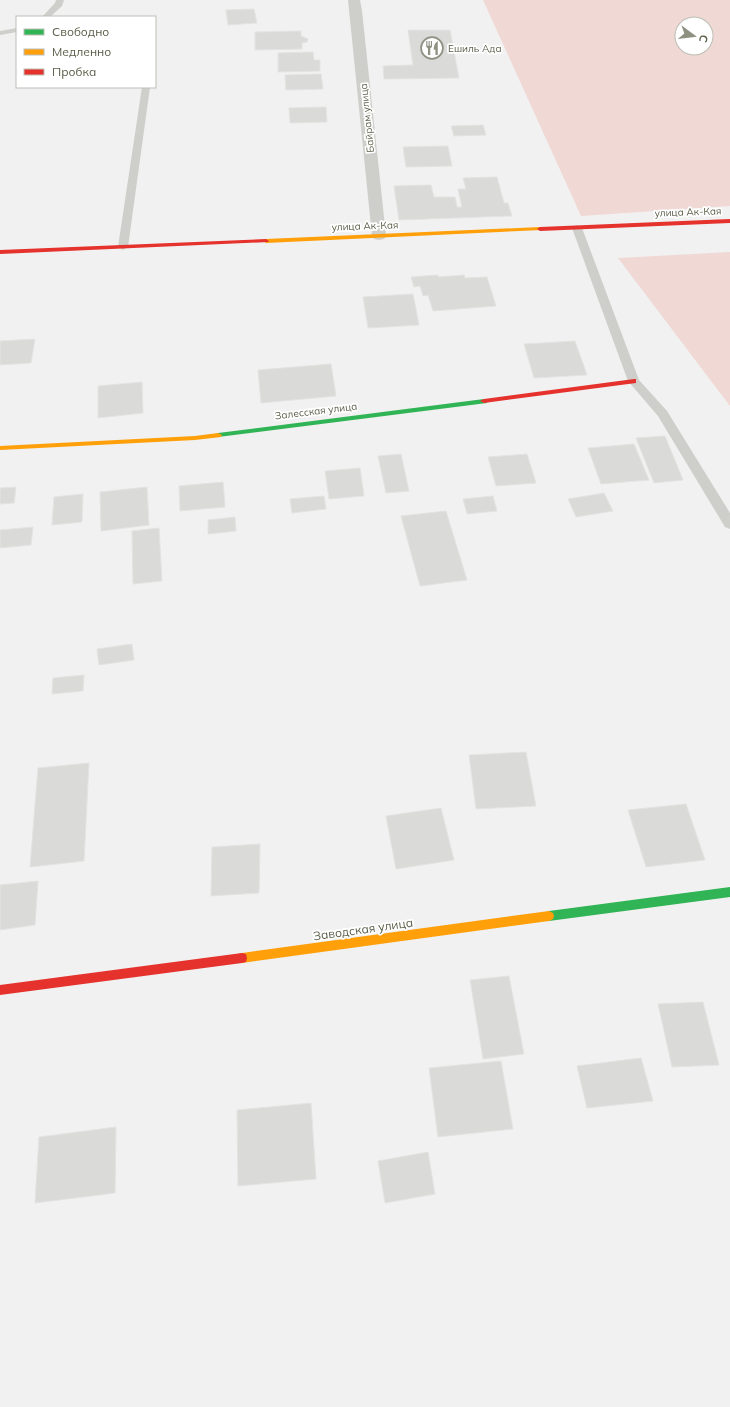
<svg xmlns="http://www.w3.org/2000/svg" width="730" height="1407" font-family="Mulish,sans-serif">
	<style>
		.green { fill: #f0d8d5; fill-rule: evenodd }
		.building { fill: #dadad9; stroke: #e3e4e2 }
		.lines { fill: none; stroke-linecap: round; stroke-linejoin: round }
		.lane { fill: #cecfca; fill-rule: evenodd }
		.street { fill: #cecfca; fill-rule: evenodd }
		.fast { fill: #30b455; fill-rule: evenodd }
		.slow { fill: #ff9f0a; fill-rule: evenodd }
		.jam { fill: #e5322d; fill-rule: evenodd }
		.labels { text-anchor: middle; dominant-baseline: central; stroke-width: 3.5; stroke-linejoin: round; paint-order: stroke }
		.far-poi-label { font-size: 10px; fill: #595e47; stroke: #fff; text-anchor: start }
		.far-street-label { font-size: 10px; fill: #595e47; stroke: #fff }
		.street-label { font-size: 12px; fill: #595e47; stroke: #fff }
	</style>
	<rect width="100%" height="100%" fill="#f1f1f1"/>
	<!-- green -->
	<g class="green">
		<path d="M483,0H730V206L581,216ZM682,24H706V48H682Z"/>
		<polygon points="730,252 730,406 618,258"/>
	</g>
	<!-- building -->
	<g class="building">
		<polygon points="254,9 257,23 228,25 226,10"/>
		<polygon points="408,30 450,30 459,78 384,79 383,66 413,65"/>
		<polygon points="301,31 301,36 308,39 307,42 302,43 302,49 255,50 255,32"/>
		<polygon points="313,52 314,60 320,60 320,71 278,72 278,53"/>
		<polygon points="321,74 323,89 286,90 285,75"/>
		<polygon points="326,107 327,122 290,123 289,108"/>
		<polygon points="483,125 486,135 454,136 451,126"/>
		<polygon points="448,146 452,166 406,167 403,147"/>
		<polygon points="497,177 504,203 508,203 512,216 399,220 394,186 431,185 434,197 455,197 457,207 462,207 458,189 466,189 463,178"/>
		<polygon points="438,275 438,277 464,275 465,278 487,277 496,306 433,311 428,295 423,296 420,286 414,287 411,277"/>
		<polygon points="413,294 419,325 368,328 363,297"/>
		<polygon points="35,339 31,363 0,365 0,341"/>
		<polygon points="575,341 587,375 534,378 524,344"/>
		<polygon points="331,364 336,396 261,403 258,370"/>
		<polygon points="142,382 143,413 98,418 98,386"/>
		<polygon points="665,436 683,480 654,483 636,438"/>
		<polygon points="634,444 649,480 601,484 588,448"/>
		<polygon points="401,454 409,491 386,493 378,456"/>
		<polygon points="527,454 536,483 496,486 488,457"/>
		<polygon points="360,468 364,496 329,499 325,471"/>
		<polygon points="223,482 225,507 180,511 179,486"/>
		<polygon points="16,487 14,503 0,504 0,488"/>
		<polygon points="147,487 149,525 101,531 100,492"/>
		<polygon points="604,493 613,511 576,517 568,499"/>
		<polygon points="83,494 82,522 52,525 54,497"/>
		<polygon points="324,496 326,509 292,513 290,499"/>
		<polygon points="493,496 497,511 467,514 463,499"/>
		<polygon points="446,511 467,580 420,586 401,516"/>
		<polygon points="235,517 236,531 208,534 208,520"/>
		<polygon points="33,527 31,545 0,548 0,530"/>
		<polygon points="159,528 162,581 133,584 132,531"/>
		<polygon points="132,644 134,660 99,665 97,649"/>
		<polygon points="84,675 83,691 52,694 53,678"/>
		<polygon points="526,752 536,806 476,809 469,755"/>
		<polygon points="89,763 84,861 30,867 38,768"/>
		<polygon points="686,804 705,860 646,867 628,810"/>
		<polygon points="441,808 454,860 396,869 386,816"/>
		<polygon points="260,844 259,893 211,896 212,847"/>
		<polygon points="38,881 35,925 0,930 0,885"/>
		<polygon points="509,976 524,1054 483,1059 470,980"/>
		<polygon points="703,1002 719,1065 672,1067 658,1004"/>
		<polygon points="641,1058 653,1101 587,1108 577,1066"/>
		<polygon points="501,1061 513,1129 438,1137 429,1068"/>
		<polygon points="311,1103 316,1179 238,1186 237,1110"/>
		<polygon points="116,1127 115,1193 35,1203 39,1137"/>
		<polygon points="428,1152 435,1194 385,1203 378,1161"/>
	</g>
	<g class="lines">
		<!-- lane -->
		<g class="lane">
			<polygon points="56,0 64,0 62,6 50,17 42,17 55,3"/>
			<polygon points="17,28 17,32 0,35 0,31"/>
			<polygon points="142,87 150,87 128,247 123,250 118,247"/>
			<polygon points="577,225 582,228 639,380 667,411 730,513 730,529 725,527 658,416 628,381 572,228"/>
		</g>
		<!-- street -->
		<polygon class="street" points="348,0 360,0 362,11 386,236 384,239 379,240 374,239 372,236"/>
		<!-- fast -->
		<g class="fast">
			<polygon points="484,399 487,399 487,403 218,437 214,435 218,433"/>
			<polygon points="730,887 730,897 549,921 545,919 544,916 545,913 549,911"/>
		</g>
		<!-- slow -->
		<g class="slow">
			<polygon points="540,227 542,228 542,230 266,243 263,241 266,239"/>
			<polygon points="218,433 222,435 221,437 195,440 0,450 0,446 195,436"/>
			<polygon points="549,911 553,913 554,916 553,919 549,921 242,963 238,962 237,958 238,954 242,953"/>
		</g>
		<!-- jam -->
		<g class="jam">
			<polygon points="730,219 730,223 540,231 537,229 540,227"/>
			<polygon points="266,239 269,241 268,242 0,254 0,250"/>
			<polygon points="634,379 636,379 636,383 484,403 480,401 484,399"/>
			<polygon points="242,953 246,954 247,958 246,962 242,963 0,995 0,985"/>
		</g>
	</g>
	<!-- icons -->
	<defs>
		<g id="restaurant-ring" transform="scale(1.15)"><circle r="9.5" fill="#fff" stroke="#8e9182" stroke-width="1.5"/><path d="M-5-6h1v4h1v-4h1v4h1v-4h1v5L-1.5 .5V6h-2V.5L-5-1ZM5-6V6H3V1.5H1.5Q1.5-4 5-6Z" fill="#8e9182"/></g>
	</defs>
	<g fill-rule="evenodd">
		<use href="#restaurant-ring" x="432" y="48"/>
	</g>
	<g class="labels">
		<!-- far-poi labels -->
		<g class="far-poi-label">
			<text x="448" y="48">Ешиль Ада</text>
		</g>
		<!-- far-street labels -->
		<g class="far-street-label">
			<text transform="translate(367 118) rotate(-96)">Байрам улица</text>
			<text transform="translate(688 212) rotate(-2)">улица Ак-Кая</text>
			<text transform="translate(365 226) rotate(-2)">улица Ак-Кая</text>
			<text transform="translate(316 411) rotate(-7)">Залесская улица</text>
		</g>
		<!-- street labels -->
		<g class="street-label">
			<text transform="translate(363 929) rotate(-8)">Заводская улица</text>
		</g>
	</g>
	<!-- legend -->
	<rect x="16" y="16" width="140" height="72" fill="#ffffff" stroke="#bdbfb5"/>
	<rect x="24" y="29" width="20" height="6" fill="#30b455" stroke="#bdbfb5"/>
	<text x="52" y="36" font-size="12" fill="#595e47">Свободно</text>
	<rect x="24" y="49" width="20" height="6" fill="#ff9f0a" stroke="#bdbfb5"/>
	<text x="52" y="56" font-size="12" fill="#595e47">Медленно</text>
	<rect x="24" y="69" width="20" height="6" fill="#e5322d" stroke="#bdbfb5"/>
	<text x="52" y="76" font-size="12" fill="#595e47">Пробка</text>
	<!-- north arrow -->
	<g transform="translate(694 36) rotate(105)"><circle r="19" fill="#ffffff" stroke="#bdbfb5"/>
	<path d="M0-3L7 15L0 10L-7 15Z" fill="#8e9182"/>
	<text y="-6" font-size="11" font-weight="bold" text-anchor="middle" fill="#595e47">С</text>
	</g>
</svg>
